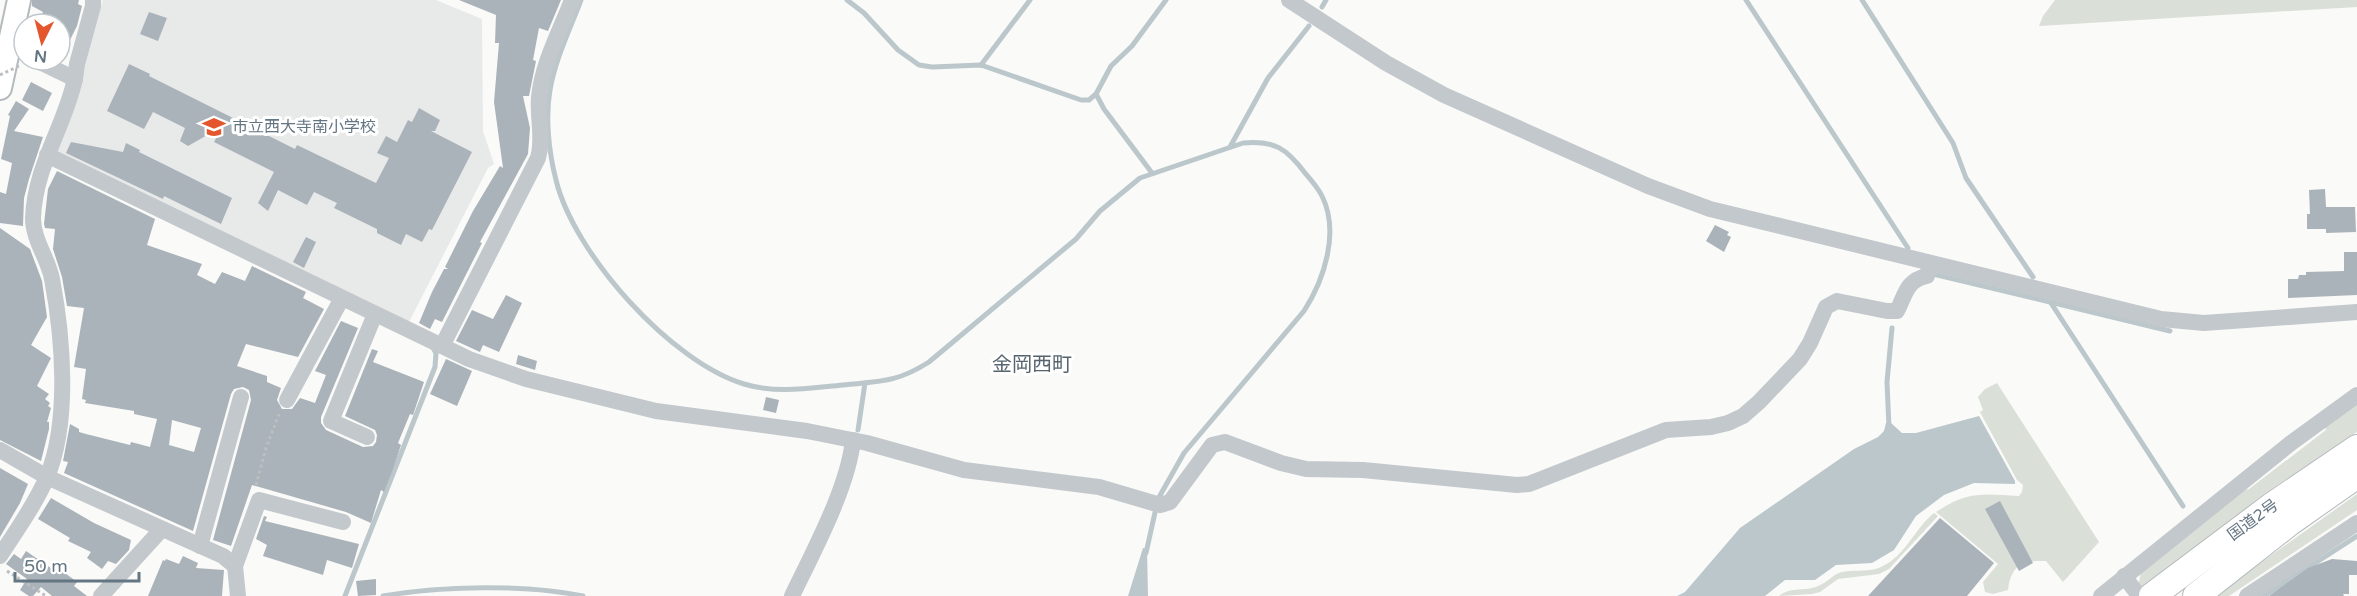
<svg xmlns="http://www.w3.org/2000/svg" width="2357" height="596" font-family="'Varela Round','Noto Sans JP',sans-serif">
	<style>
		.built { fill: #e8e9e9 }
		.green { fill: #dadfd7 }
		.water { fill: #bbc7cb }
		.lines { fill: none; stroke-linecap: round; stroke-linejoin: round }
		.stream { stroke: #bbc7cb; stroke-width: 5 }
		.building { fill: #aab3b9; fill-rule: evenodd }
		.major-casing { stroke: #b5babe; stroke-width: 26 }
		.highway-casing { stroke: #b4b9bd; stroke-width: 28 }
		.path { stroke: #bbbfc2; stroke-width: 3; stroke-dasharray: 3 3; stroke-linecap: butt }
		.minor { stroke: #c3c8cc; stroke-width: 16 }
		.major { stroke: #fff; stroke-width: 22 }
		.highway { stroke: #fff; stroke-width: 26 }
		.path-bridge { stroke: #bbbfc2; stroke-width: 3; stroke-dasharray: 3 3; stroke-linecap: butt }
		.labels { text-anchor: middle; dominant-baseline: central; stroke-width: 6; stroke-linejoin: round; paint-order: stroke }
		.poi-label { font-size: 16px; fill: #657683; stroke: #fff; text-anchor: start }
		.street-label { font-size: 16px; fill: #657683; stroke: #fff }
		.quarter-label { font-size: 20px; fill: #57646e; stroke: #fff }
	</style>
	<rect width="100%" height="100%" fill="#fafaf8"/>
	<!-- built -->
	<polygon class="built" points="103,0 436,0 482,19 483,131 494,164 488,168 408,324 54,152"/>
	<!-- green -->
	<g class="green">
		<polygon points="2055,0 2357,0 2357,7 2039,26 2043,16"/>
		<path d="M1997,383L2099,542L2063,582L2046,561C2022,560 2011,565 2008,590L1993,594L1985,592L1983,582L1998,564L1936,512C1968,491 1982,494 2019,496L2022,492L2023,485L2017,480L1980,412L1983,410L1978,397L1985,389Z"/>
		<polygon points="2357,402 2357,432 2264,494 2140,592 2138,586 2141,573 2243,490 2249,489 2326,430 2324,425"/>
		<polygon points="2357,494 2357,510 2229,596 2214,596"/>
		<path d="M1934,513L1938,516L1889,569L1879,574L1838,579L1820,592L1812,594L1779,596C1791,586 1805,592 1818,586C1827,583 1833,574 1842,572C1856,569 1870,573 1883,566C1906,555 1915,528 1934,513Z"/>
	</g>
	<!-- water -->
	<g class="water">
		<polygon points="1979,416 2015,481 2015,484 1974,483 1944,495 1916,516 1894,550 1872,563 1836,565 1815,580 1785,580 1765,596 1677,596 1685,592 1740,528 1854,449 1878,437 1884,431 1886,423 1891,423 1902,433 1916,433"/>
		<polygon points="1143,548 1147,549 1148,596 1128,596"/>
	</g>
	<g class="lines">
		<!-- stream -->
		<g class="stream">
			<path d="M581,0C570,29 555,60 550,90C545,118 549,153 556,180C574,254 671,362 744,384C777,394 810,388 843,385C880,381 896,383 929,362L1076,239L1100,211L1140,178L1243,143C1275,140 1287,149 1305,173C1311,180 1318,188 1322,196C1340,232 1324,280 1304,311L1184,453L1158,499L1146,553"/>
			<polyline points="847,0 864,13 898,50 919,65 932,67 981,65 1081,100 1089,100 1096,94"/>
			<polyline points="1746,0 1908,248"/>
			<polyline points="1862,0 1953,143 1966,178 2033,277"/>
			<polyline points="1322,7 1326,0"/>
			<polyline points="981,65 1030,0"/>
			<polyline points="1230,147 1268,78 1309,26"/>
			<polyline points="1152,173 1104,109 1096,94 1111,66 1132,46 1166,0"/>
			<polyline points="1929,273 2170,331"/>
			<polyline points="2051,303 2183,506"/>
			<polyline points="1889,428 1887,382 1892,328"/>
			<polyline points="858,430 865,383"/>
			<polyline points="345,596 435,367 436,353 432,346"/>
			<path d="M383,596C442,586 524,584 583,596"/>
			<polyline points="2264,596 2357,536"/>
		</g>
	</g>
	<!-- building -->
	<g class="building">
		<polygon points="32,0 79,0 78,4 82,6 77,26 60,60 60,24 38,24 43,12 32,6"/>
		<polygon points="459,0 561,0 548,31 539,28 533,60 536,61 529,96 523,96 530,128 528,154 480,242 482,243 442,322 435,319 430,329 419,323 432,292 444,269 448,269 445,267 473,211 500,166 503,168 494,102 499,43 495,43 496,15"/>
		<polygon points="149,12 167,18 158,41 140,34"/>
		<polygon points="129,64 150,74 149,76 295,149 297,145 376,183 389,158 377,153 386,136 397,142 408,120 412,122 419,108 440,120 435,131 431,131 472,152 432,230 429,229 422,242 406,234 401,245 377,233 377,229 334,208 337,203 314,192 307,205 278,190 268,211 258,203 274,172 214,142 223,126 188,146 180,141 185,128 153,112 144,129 107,111"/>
		<polygon points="31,82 52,93 43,111 22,100"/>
		<polygon points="16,101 29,109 14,131 43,137 29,179 24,198 23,226 0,223 0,192 6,194 12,163 1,159 10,116 8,115"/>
		<polygon points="71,142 123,152 126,143 140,150 139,152 232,198 221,224 164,196 163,199 66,153"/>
		<path d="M57,171L155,219L147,245L202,264L197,275L215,284L222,272L245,281L252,266L306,292L303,298L324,309L298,357L246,344L237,366L267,376V382L281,388L277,400L282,409H292L300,398L315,403L326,375L315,371L341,321L358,328L321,417V423L326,430L363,447L373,446L376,442L377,435L375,430L345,416L372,349L378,351L373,362L424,382L413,415L410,414L398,443L401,445L393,469L384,492L381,490L371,523L346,512L252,485L231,546L213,540L251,400L249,390L243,387L234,389L231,394L193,531L64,473L68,462L63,461L70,424L79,429V432L86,434L130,445L131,442L150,447L157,419L134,414V411L85,403L86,400L82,399L86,369L74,367L84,308L67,306L62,277L53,249L55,229L45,228L44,224L48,189ZM172,420L201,428L194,452L169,445Z"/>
		<polygon points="2325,189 2326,207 2355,207 2356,232 2326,233 2326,229 2307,229 2307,214 2310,214 2309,190"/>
		<polygon points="1715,225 1729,232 1727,235 1731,237 1724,252 1706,241"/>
		<polygon points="0,228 30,249 42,281 47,317 31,345 51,358 37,386 49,394 45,399 50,403 48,406 51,408 47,422 49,422 49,429 41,461 0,440"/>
		<polygon points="306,237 316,242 304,268 293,262"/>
		<polygon points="2344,252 2357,252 2357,295 2288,298 2288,279 2298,279 2299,275 2306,275 2306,272 2344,271"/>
		<polygon points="506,295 522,303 499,352 483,345 480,352 456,341 472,310 493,319"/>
		<polygon points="518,355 537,361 535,370 516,364"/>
		<polygon points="446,359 472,371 457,406 430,394"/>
		<polygon points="766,397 779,400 776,413 763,410"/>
		<polygon points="0,468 28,484 20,503 0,537"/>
		<polygon points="51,498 94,523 131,540 129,550 116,564 108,561 102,569 87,558 91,552 68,541 70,538 38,519"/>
		<polygon points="2000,501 2033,563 2019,571 1985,509"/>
		<polygon points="264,516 267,517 265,521 359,544 352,568 327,560 323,575 263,556 267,545 256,539"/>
		<polygon points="1940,518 1994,563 1967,596 1868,596"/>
		<polygon points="26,551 55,571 57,567 77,582 74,586 87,596 52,596 41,587 33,596 29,596 20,590 27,579 6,564 14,554 21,559"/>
		<polygon points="183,556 198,563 196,568 224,570 222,596 148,596 163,560 165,561 166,559 179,564"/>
		<polygon points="2332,559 2357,561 2357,575 2349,575 2349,594 2343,594 2344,596 2269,596 2308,568"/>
		<polygon points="376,579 376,595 358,596 356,581"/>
	</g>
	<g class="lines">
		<!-- major casing -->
		<g class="major-casing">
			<polyline id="major" points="0,88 19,0"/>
		</g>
		<!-- highway casing -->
		<g class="highway-casing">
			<g id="highway">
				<polyline points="2152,596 2273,505 2357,448"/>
				<polyline points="2196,596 2289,523 2357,475"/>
			</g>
		</g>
		<!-- path -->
		<g class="path">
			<polyline points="256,485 266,448 279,414"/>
			<polyline points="7,571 46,596"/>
		</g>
		<!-- minor -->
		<g class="minor">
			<polyline points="1289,0 1386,63 1444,95 1648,186 1710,209 2161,319 2204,323 2357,312"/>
			<polyline points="75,79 77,64 93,6 93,0"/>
			<path d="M47,155L469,359L526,379L656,411L807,431L867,443L964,470L1099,487L1160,505L1170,502L1212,445L1225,442L1281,463L1306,469L1363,470L1517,485L1529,484L1666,430L1711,427L1728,423L1743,416L1759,402L1800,359L1810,343L1826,307L1837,301L1887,311H1897C1905,296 1906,280 1927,276L1930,263"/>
			<path d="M442,346L538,158C544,138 537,117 539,97C542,64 560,31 572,0"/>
			<polyline points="287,400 342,298"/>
			<polyline points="367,437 331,421 375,314"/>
			<polyline points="0,450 47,477 223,556 235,566 238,596"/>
			<polyline points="200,546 241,397"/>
			<path d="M0,556C16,531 35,505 47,477C70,422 63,337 52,279C48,258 33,240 33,218C35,166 64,128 75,79L36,60"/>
			<polyline points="235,566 259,500 343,522"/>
			<polyline points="2124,576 2137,593"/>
			<polyline points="101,596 161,530"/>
			<path d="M792,596C813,552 848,488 853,440"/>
			<polyline points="2101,596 2291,443 2357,395"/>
			<polyline points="2247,596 2357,523"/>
		</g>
		<!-- major -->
		<use href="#major" class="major"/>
		<!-- highway -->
		<use href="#highway" class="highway"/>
		<!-- path-bridge -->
		<polyline class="path-bridge" points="0,75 21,65"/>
	</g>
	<!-- icons -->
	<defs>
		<g id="school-bare" transform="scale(1.8)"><path d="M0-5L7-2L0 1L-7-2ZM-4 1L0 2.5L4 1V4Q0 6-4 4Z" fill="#e4572e" stroke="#fff" stroke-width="2.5" paint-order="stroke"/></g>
	</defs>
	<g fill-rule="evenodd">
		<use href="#school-bare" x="214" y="127"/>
	</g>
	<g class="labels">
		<!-- poi labels -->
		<g class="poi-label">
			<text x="232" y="127">市立西大寺南小学校</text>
		</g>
		<!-- street labels -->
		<g class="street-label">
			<text transform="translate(2253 520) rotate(-36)">国道2号</text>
		</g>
		<!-- quarter labels -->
		<g class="quarter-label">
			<text x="1032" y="365">金岡西町</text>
		</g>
	</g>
	<!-- north arrow -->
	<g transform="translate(42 42) rotate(186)"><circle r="28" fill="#ffffff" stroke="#c1c8cd" stroke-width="1.5"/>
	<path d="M0-4.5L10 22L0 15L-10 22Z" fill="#e4572e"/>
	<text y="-9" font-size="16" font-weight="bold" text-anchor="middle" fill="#657683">N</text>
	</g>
	<!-- scale -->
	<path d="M15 572v9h124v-9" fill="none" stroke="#657683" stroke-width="3"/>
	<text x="24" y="572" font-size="18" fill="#657683" stroke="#ffffff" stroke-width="4.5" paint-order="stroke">50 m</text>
</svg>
